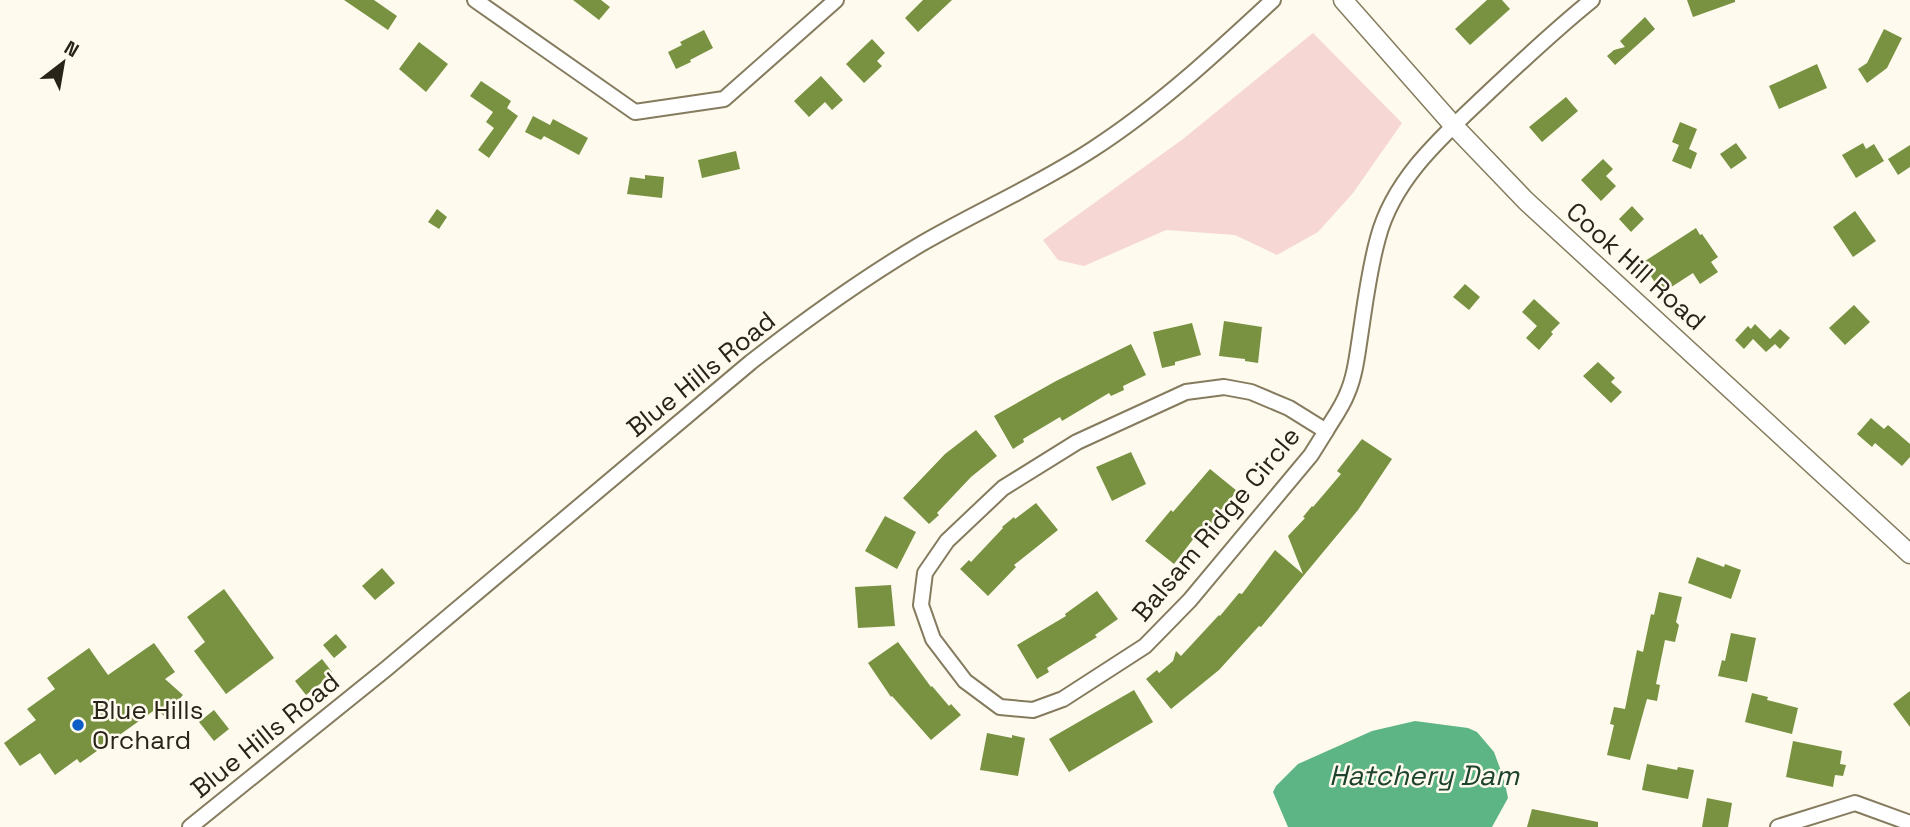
<svg xmlns="http://www.w3.org/2000/svg" width="1910" height="827" font-family="'Space Grotesk',sans-serif">
	<style>
		.green { fill: #f6d7d4 }
		.water { fill: #5db585 }
		.building { fill: #789242 }
		.lines { fill: none; stroke-linecap: round; stroke-linejoin: round }
		.minor-casing { stroke: #857b5e; stroke-width: 18 }
		.tertiary-casing { stroke: #857b5e; stroke-width: 21 }
		.minor { stroke: #fff; stroke-width: 14 }
		.tertiary { stroke: #fff; stroke-width: 18 }
		.poi-dot { fill: #0e5dc7; stroke: #fefaed; stroke-width: 2.5 }
		.labels { text-anchor: middle; dominant-baseline: central; stroke-width: 5; stroke-linejoin: round; paint-order: stroke }
		.street-label { font-size: 26px; fill: #282418; stroke: #fefaed }
		.poi-label { font-size: 26px; fill: #282418; stroke: #fefaed; text-anchor: start }
		.water-label { font-size: 28px; font-style: italic; fill: #1d432e; stroke: #fefaed }
	</style>
	<rect width="100%" height="100%" fill="#fefaed"/>
	<!-- green -->
	<polygon class="green" points="1313,33 1402,123 1353,193 1318,232 1277,255 1235,235 1166,230 1084,266 1058,260 1043,240 1183,139"/>
	<!-- water -->
	<polygon class="water" points="1415,721 1468,728 1477,732 1494,752 1504,779 1508,798 1492,827 1288,827 1273,792 1276,786 1298,764 1372,731"/>
	<!-- building -->
	<g class="building">
		<polygon points="344,0 374,0 397,16 388,30"/>
		<polygon points="573,0 601,0 610,7 599,20"/>
		<polygon points="923,0 952,0 918,32 905,18"/>
		<polygon points="1487,0 1502,0 1510,9 1470,45 1455,29"/>
		<polygon points="1687,0 1735,0 1735,2 1693,17"/>
		<polygon points="1645,17 1655,29 1615,65 1607,56 1614,50 1625,47 1620,41"/>
		<polygon points="1884,29 1902,38 1887,68 1867,83 1858,69 1867,63"/>
		<polygon points="704,30 713,48 690,60 691,62 676,69 668,52 682,45 680,42"/>
		<polygon points="872,39 885,53 877,61 882,66 864,83 846,64"/>
		<polygon points="419,42 448,64 426,92 399,69"/>
		<polygon points="1817,64 1827,88 1779,109 1769,86"/>
		<polygon points="821,76 843,100 832,110 825,102 809,117 794,101"/>
		<polygon points="481,81 511,101 507,108 518,116 489,158 478,150 494,128 486,122 493,112 470,96"/>
		<polygon points="1566,97 1578,111 1542,142 1529,127"/>
		<polygon points="533,116 550,125 553,119 588,138 579,155 544,136 541,140 525,132"/>
		<polygon points="1680,122 1697,129 1689,149 1697,153 1691,169 1672,161 1679,145 1672,142"/>
		<polygon points="1736,143 1747,158 1731,169 1720,154"/>
		<polygon points="1863,143 1866,149 1874,144 1884,161 1856,178 1842,155"/>
		<polygon points="1910,145 1910,167 1898,175 1888,159"/>
		<polygon points="736,151 740,169 702,178 698,160"/>
		<polygon points="1603,159 1613,169 1606,176 1616,186 1601,201 1581,180"/>
		<polygon points="645,175 664,177 662,198 627,194 630,177 645,179"/>
		<polygon points="1632,206 1644,219 1631,232 1619,219"/>
		<polygon points="437,209 447,217 439,229 428,222"/>
		<polygon points="1855,211 1876,241 1853,257 1833,227"/>
		<polygon points="1696,228 1700,235 1702,234 1718,257 1711,262 1718,272 1700,284 1693,273 1662,293 1642,263"/>
		<polygon points="1465,284 1480,297 1469,310 1453,297"/>
		<polygon points="1534,299 1560,323 1551,332 1553,334 1539,350 1526,338 1537,326 1522,312"/>
		<polygon points="1854,305 1870,322 1845,345 1829,328"/>
		<polygon points="1224,321 1262,327 1258,363 1245,361 1245,359 1219,356"/>
		<polygon points="1192,323 1201,355 1175,362 1175,365 1162,368 1153,332"/>
		<polygon points="1755,324 1770,339 1780,329 1790,338 1780,349 1775,344 1766,352 1753,339 1744,349 1735,340 1748,326 1751,329"/>
		<polygon points="1131,344 1146,375 1123,386 1124,390 1111,396 1109,393 1062,421 1060,417 1023,439 1024,442 1013,449 994,416 1056,381"/>
		<polygon points="1598,362 1615,378 1611,382 1622,392 1611,403 1583,376"/>
		<polygon points="1871,418 1884,429 1888,425 1910,444 1910,457 1902,466 1875,443 1872,447 1857,434"/>
		<polygon points="976,430 997,456 971,477 937,513 939,515 929,524 903,498 945,454"/>
		<polygon points="1362,439 1392,459 1358,510 1261,627 1259,626 1219,670 1171,709 1146,679 1157,670 1159,673 1173,661 1176,651 1181,656 1219,615 1220,616 1239,593 1242,594 1275,550 1303,574 1288,536 1305,518 1303,517 1312,506 1313,507 1341,474 1337,471"/>
		<polygon points="1131,452 1146,484 1112,501 1096,467"/>
		<polygon points="1210,469 1237,491 1220,511 1222,513 1213,524 1208,520 1174,564 1145,541 1171,510 1173,512"/>
		<polygon points="1036,503 1058,530 1014,565 1016,567 988,596 960,569 969,560 971,562 1003,528 1002,527 1014,517 1015,519"/>
		<polygon points="885,516 916,532 897,569 865,551"/>
		<polygon points="1697,557 1724,567 1725,564 1741,570 1731,599 1688,583"/>
		<polygon points="382,568 395,583 375,600 362,586"/>
		<polygon points="891,585 895,626 858,628 855,587"/>
		<polygon points="224,589 274,658 226,694 194,651 205,642 187,617"/>
		<polygon points="1097,591 1118,619 1095,635 1097,637 1047,668 1049,672 1037,679 1017,645 1066,616 1065,614"/>
		<polygon points="1659,592 1682,597 1676,622 1679,625 1675,642 1665,640 1656,684 1660,685 1657,701 1647,699 1630,760 1607,755 1614,725 1610,724 1614,707 1625,709 1637,650 1643,652 1651,614 1654,615"/>
		<polygon points="1731,633 1756,638 1747,682 1718,676 1722,660 1725,661"/>
		<polygon points="336,634 347,647 334,658 323,645"/>
		<polygon points="898,642 931,687 932,686 949,706 951,704 961,715 931,740 892,696 891,697 868,663"/>
		<polygon points="154,643 175,672 165,679 183,695 164,716 156,709 80,763 77,759 55,775 40,753 20,766 4,743 36,720 27,709 55,689 47,678 89,648 108,675"/>
		<polygon points="322,659 332,672 329,674 330,676 306,695 295,681"/>
		<polygon points="1134,690 1153,722 1069,772 1049,739"/>
		<polygon points="1910,691 1910,727 1893,704"/>
		<polygon points="1752,693 1768,697 1767,700 1798,708 1792,734 1745,722"/>
		<polygon points="214,710 229,729 214,741 199,722"/>
		<polygon points="987,733 1012,738 1012,735 1025,738 1018,776 980,770"/>
		<polygon points="1793,741 1842,751 1840,764 1846,765 1843,776 1835,775 1833,787 1786,777"/>
		<polygon points="1647,764 1677,770 1678,767 1694,770 1688,799 1642,790"/>
		<polygon points="1707,798 1732,803 1728,827 1702,827"/>
		<polygon points="1532,809 1598,822 1598,827 1527,827"/>
	</g>
	<g class="lines">
		<!-- minor casing -->
		<g class="minor-casing">
			<g id="minor">
				<polyline points="475,0 635,112 724,99 836,0"/>
				<polygon points="1224,387 1251,392 1289,408 1326,431 1311,455 1190,600 1145,646 1063,699 1033,710 1000,707 965,681 933,639 921,605 925,573 947,541 1003,488 1077,442 1186,392"/>
				<path d="M1326,431C1333,419 1342,407 1347,394C1355,376 1357,356 1360,337C1365,304 1369,270 1378,238C1394,177 1445,134 1489,92C1523,60 1556,29 1592,0"/>
				<path d="M190,827L386,669L751,362C805,320 862,279 921,244C978,211 1038,185 1093,149C1158,107 1216,53 1273,0"/>
				<polyline points="1778,827 1855,803 1910,823"/>
			</g>
		</g>
		<!-- tertiary casing -->
		<g class="tertiary-casing">
			<polyline id="tertiary" points="1343,0 1454,126 1526,201 1910,554"/>
		</g>
		<!-- minor -->
		<use href="#minor" class="minor"/>
		<!-- tertiary -->
		<use href="#tertiary" class="tertiary"/>
	</g>
	<!-- markers -->
	<circle class="poi-dot" cx="78" cy="725" r="7"/>
	<g class="labels">
		<!-- street labels -->
		<g class="street-label">
			<text transform="translate(1636 266) rotate(42)">Cook Hill Road</text>
			<text transform="translate(701 374) rotate(-39)">Blue Hills Road</text>
			<text transform="translate(1216 524) rotate(-50)">Balsam Ridge Circle</text>
			<text transform="translate(265 735) rotate(-39)">Blue Hills Road</text>
		</g>
		<!-- poi labels -->
		<g class="poi-label">
			<text x="92" y="710">Blue Hills<tspan x="92" dy="30">Orchard</tspan></text>
		</g>
		<!-- water labels -->
		<g class="water-label">
			<text x="1424" y="775">Hatchery Dam</text>
		</g>
	</g>
	<!-- north arrow -->
	<g transform="translate(63 63) rotate(31)" stroke="#fefaed" stroke-width="5" paint-order="stroke">
	<path d="M0-5L12 26L0 18L-12 26Z" fill="#282418"/>
	<text y="-10" font-size="19" font-weight="bold" text-anchor="middle" fill="#282418">N</text>
	</g>
</svg>
